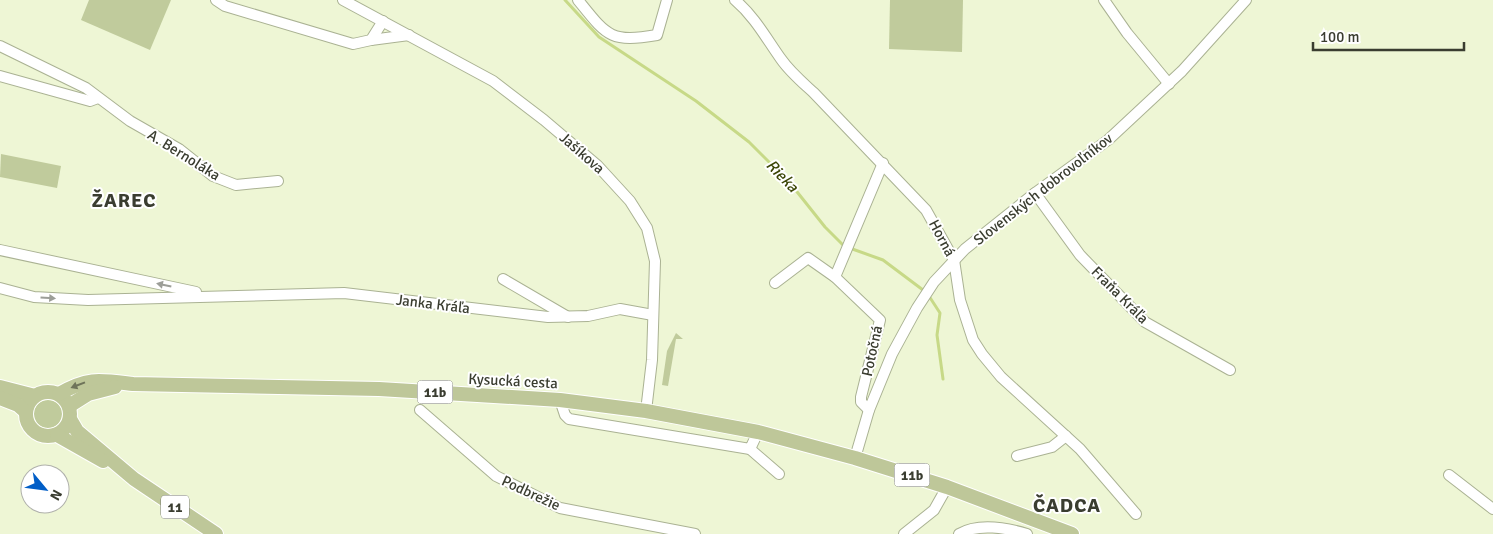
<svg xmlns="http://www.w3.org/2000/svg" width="1493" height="534" font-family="Signika,sans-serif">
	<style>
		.green { fill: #c0cb9c }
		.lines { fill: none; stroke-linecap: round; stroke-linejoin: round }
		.stream { stroke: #c7d987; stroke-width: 3 }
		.minor-casing { stroke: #aab293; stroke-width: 12 }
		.major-casing { stroke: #fff; stroke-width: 16 }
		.minor { stroke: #fff; stroke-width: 10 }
		.major { stroke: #bec799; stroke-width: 14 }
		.oneway { fill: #9c9e98 }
		.oneway2 { fill: #6f745a }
		.labels { text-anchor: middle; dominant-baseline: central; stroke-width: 4; stroke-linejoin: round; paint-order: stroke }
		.shield { fill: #fff; stroke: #75776e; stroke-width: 1 }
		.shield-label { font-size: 14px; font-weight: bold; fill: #3a3d30 }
		.street-label { font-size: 15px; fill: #3a3d30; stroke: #fff }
		.water-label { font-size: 16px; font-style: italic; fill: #3b4506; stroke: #fff }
		.district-label { font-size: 20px; font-weight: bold; letter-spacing: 1px; fill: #3a3d30; stroke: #fff }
	</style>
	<rect width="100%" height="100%" fill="#eef6d5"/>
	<!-- green -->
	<g class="green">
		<polygon points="89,0 171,0 150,50 81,20"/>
		<polygon points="890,0 963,0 962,52 889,49"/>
		<polygon points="1,154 61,166 57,188 0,177"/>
		<polygon points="676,333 683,339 676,339 668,386 662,385 667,351"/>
		<circle cx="48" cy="414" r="14"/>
	</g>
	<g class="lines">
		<!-- stream -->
		<polyline class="stream" points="565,0 599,37 696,101 749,142 790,183 825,227 844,246 883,260 927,293 940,313 937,335 943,379"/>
		<!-- minor casing -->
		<g class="minor-casing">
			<g id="minor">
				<polyline points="216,0 225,6 353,44 371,40 383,21"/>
				<polyline points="343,0 493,81 544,120 597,165 630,201 647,228 655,261 652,360 646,411"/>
				<path d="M578,0C607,36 610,43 657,35L667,0"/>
				<path d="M735,0C755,17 766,38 781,59C790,72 802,82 814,93L926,210L954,260L960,300L973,340L982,354L1001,377L1080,449L1136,514"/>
				<polyline points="1104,0 1127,33 1169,84"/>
				<polyline points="371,40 409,35"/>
				<polyline points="0,46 86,88 130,121 179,149 213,176 236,185 278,181"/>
				<polyline points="0,76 90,101 98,98"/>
				<polyline points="1035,193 1080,255 1145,322 1230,370"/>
				<polyline points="0,250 196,292"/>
				<polyline points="503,279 568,317"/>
				<polyline points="775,283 808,258 835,277"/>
				<polyline points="0,288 34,297 88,300 344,293 548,317 588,316 620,309 653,315"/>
				<polyline points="560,400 565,415 569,419 750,449 758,432"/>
				<polyline points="420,410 496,476 560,508 695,534"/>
				<polyline points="869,410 861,402 861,397 880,320 835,277 883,163"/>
				<polyline points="750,449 779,474"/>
				<polyline points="1017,456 1052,447 1066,436"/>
				<polyline points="855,458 869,410 892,354 917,308 934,282 965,249 1035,193 1108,140 1182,71 1246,0"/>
				<polyline points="1449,475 1493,509"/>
				<polyline points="904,534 934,510 947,487"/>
				<path d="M959,534C978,523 1007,528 1027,534"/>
			</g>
		</g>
		<!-- major casing -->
		<g class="major-casing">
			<g id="major">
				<polyline points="0,387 35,396"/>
				<circle cx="48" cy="414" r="22"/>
				<path d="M59,394C88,377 100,380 133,384L379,389L560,400L646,411L758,432L855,458L947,487L1072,534"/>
				<polyline points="0,398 18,405 26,412"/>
				<polyline points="69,406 88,394 115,387"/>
				<polyline points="70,419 77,431 134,479 216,534"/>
				<polyline points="57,435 103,461"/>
			</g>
		</g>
		<!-- minor -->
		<use href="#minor" class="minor"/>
		<!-- major -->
		<use href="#major" class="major"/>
	</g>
	<!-- one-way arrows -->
	<defs><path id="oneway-solid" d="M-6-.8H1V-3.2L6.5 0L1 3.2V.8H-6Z" transform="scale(1.25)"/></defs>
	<g class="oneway">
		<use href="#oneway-solid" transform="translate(164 285) rotate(-168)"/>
		<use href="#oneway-solid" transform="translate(48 298) rotate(4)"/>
	</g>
	<use class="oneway2" href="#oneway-solid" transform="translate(78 385) rotate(159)"/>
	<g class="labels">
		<!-- shield labels -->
		<g class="shield">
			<rect x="417.5" y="380.5" width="35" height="23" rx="4"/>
			<rect x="894.5" y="463.5" width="35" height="23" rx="4"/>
			<rect x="161" y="495.5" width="28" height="23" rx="4"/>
		</g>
		<g class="shield-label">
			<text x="435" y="392">11b</text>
			<text x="912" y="475">11b</text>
			<text x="175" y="507">11</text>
		</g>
		<!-- street labels -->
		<g class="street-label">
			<text transform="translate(582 153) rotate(41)">Jašíkova</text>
			<text transform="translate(184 155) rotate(32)">A. Bernoláka</text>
			<text transform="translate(1043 189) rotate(-38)">Slovenských dobrovoľníkov</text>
			<text transform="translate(942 238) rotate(62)">Horná</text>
			<text transform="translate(1120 295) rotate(45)">Fraňa Kráľa</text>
			<text transform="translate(433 304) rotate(7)">Janka Kráľa</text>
			<text transform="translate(872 351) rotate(-78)">Potočná</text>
			<text transform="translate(513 381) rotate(3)">Kysucká cesta</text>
			<text transform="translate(531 493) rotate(25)">Podbrežie</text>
		</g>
		<!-- water labels -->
		<g class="water-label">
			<text transform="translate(782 176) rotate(46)">Rieka</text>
		</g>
		<!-- district labels -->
		<g class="district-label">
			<text x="124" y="200">ŽAREC</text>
			<text x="1067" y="505">ČADCA</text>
		</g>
	</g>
	<!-- north arrow -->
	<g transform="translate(45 489) rotate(119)"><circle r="24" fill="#ffffff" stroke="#b0b1ac"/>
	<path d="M0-4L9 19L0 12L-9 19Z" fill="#015ec7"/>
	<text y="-8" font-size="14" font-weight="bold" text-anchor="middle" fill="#3a3d30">N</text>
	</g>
	<!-- scale -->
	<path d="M1313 42v8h151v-8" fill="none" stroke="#3a3d30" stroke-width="2.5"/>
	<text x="1320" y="42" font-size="15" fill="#3a3d30" stroke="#ffffff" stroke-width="4" paint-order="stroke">100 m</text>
</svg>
